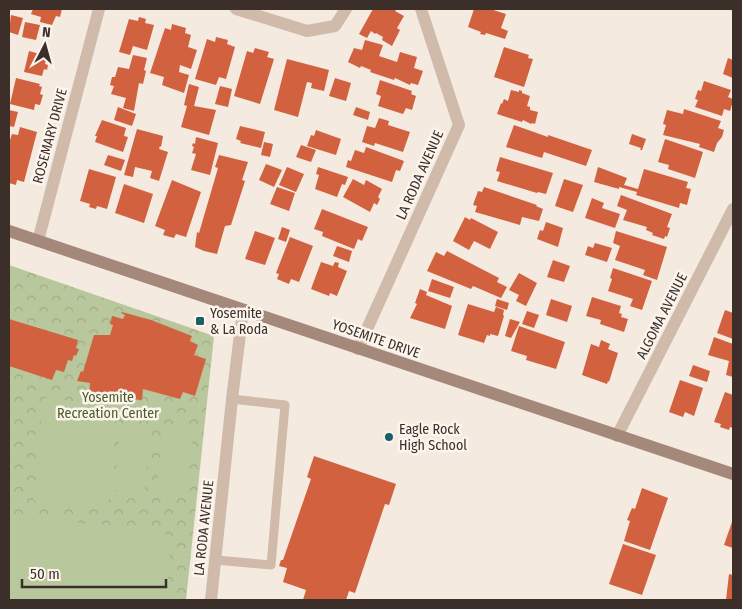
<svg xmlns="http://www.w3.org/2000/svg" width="742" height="609" font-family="'Fira Sans Condensed',sans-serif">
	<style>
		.park { fill: url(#park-crowns) }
		.pitch { fill: #b9c79d }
		.building { fill: #d26140 }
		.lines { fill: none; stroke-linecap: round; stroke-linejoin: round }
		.lane { stroke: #d0baa9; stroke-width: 9 }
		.street { stroke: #d0baa9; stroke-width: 12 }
		.secondary { stroke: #a4887a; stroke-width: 12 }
		.poi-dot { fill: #1a5f63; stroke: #fcf5ed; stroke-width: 2 }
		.labels { text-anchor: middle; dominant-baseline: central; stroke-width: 5; stroke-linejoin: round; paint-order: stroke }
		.street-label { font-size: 14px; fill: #3c2f29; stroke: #fcf5ed }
		.poi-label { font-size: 14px; fill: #3c2f29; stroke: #fcf5ed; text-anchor: start }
		.park-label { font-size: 14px; fill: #4c5d2a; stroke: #fcf5ed }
	</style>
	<defs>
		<pattern id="park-crowns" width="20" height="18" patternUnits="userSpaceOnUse" patternTransform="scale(1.25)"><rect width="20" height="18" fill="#b9c79d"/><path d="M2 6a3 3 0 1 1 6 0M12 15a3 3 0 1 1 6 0" fill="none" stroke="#a0ab87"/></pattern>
	</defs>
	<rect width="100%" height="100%" fill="#f5eadf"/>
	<!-- park -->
	<polygon class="park" points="9,265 214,336 186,600 9,600"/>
	<!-- pitch -->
	<g class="pitch">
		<polygon points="43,398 117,405 108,508 34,501"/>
		<polygon points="121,423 151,426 144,494 114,490"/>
		<polygon points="163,428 193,431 186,498 156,495"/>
		<polygon points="9,515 164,532 171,542 166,600 9,600"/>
	</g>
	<!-- building -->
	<g class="building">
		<polygon points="33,9 62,9 60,17 56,16 52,25 40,22 41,17 31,14"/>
		<polygon points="373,9 394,9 396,10 395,11 404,16 397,28 400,30 392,46 382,40 383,37 376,33 375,34 371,31 367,38 359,34"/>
		<polygon points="474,9 490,9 506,14 501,28 508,31 505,39 486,33 485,35 480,34 481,32 468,27"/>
		<polygon points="11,15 23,18 18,35 9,32"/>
		<polygon points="139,17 146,19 145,23 154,25 147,50 133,46 130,55 119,52 129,19 138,21"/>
		<polygon points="25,22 40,25 36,40 22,37"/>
		<polygon points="172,24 186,28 185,33 191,35 188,47 197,50 191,69 180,65 179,72 189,75 184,93 162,85 164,77 150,73 165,28 171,30"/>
		<polygon points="216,37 228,40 227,44 235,47 226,79 219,77 216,85 195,79 207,39 215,42"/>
		<polygon points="365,40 383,45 379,56 397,62 400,52 417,57 414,68 423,71 418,85 411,83 410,85 395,78 394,80 370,72 371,70 361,66 360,68 348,62 354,48 362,50"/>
		<polygon points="504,47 529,55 528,58 533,59 524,87 494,77"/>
		<polygon points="255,48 269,52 267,57 274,59 260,104 234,96 247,51 253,53"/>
		<polygon points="29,51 47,56 45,64 48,65 47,70 44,69 42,76 24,72"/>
		<polygon points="133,55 147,58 144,70 146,71 143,84 139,83 134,111 123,108 126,98 111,94 114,86 110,85 112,77 115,77 118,67 129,69"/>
		<polygon points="728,58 733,60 733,78 723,74"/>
		<polygon points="287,59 329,70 324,91 311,88 312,83 307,82 298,117 274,110"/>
		<polygon points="16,78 40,84 39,86 42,87 40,94 43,95 40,105 35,104 34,110 10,104"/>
		<polygon points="335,78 351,83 346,101 329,96"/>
		<polygon points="380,80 412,91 411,94 416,96 412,110 406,108 403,114 378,106 381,96 376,94"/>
		<polygon points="704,81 731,90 728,97 733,99 733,101 730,111 724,109 722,116 695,107 698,100 695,99 698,90 701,91"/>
		<polygon points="189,84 199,87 194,106 216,110 209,135 181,127 187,106 184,105"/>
		<polygon points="220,86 232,89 228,107 215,104"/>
		<polygon points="511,90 519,92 519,90 522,91 522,93 530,96 527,106 530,107 530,110 538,112 535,124 532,123 531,124 523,120 522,122 497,114 501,103 502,104 504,99 508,101"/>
		<polygon points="118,107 136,114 132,126 114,120"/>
		<polygon points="356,107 370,112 368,120 353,115"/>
		<polygon points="684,109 721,121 718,128 724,130 722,137 717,143 714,152 699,147 700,144 663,135 666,125 663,124 667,110 683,114"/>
		<polygon points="9,110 18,112 14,127 9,126"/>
		<polygon points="379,118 389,121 388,125 410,132 403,152 375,143 374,146 362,142 367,126 375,128"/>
		<polygon points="102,120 126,128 124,136 128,137 123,152 95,142 97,136 95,136"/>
		<polygon points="514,125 548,137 548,135 592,150 586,166 544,152 542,158 506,147"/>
		<polygon points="240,126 265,132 261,148 240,143 241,141 236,139"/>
		<polygon points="20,127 37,132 24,182 17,180 16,185 9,183 9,143 12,134 18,135"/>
		<polygon points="137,129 163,136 161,147 160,146 159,149 168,152 159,181 150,178 152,171 135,167 133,177 124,175"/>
		<polygon points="316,130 341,139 336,155 307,146 311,135 314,136"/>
		<polygon points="632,134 646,139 642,150 640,150 641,148 629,144"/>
		<polygon points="196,137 218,143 210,175 191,170 196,154 192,153 194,147 192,146 193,143 195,144"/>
		<polygon points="665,139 703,152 695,178 668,169 669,165 658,162"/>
		<polygon points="264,142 273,144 270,157 261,155"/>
		<polygon points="301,145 316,150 311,162 296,157"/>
		<polygon points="366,147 404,161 400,171 396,170 392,182 346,167 348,160 351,161 355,150 364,153"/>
		<polygon points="108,155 125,160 121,171 104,165"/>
		<polygon points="219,155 248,162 242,180 245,181 231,225 225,226 217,254 204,251 195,247 197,232 199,233 218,168 215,167"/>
		<polygon points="500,157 553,173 546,194 538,192 537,193 497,181 500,172 496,171"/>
		<polygon points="266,164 282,170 274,187 259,180"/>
		<polygon points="287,167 304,174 296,192 279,185"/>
		<polygon points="318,167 348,177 345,185 342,184 337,197 315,189 319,175 316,174"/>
		<polygon points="598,167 627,178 624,185 638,189 644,169 688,182 686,188 691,189 687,205 680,203 679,208 636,195 637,192 619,187 619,189 594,182"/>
		<polygon points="89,169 116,177 107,209 97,206 96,209 89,207 90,204 80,201"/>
		<polygon points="353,179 364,185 366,180 382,189 378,197 380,199 377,205 374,203 370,212 343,197"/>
		<polygon points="564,179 583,185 573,212 555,206"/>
		<polygon points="172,180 201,192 186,237 176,234 174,238 163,235 165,230 155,226"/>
		<polygon points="124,184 153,194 144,223 115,213"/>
		<polygon points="277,187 295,193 289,211 270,204"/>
		<polygon points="484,187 537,205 536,206 543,209 539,221 522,217 520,225 475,212 477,206 473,205 478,191 482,192"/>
		<polygon points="621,195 672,214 667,227 670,228 667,237 665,236 664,239 652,235 653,233 646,230 647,227 623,220 627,210 617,206"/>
		<polygon points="592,198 604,203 602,208 620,214 615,228 585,218"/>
		<polygon points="322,209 368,227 362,241 358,239 354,249 322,236 323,232 314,229"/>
		<polygon points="465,217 470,220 471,218 498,232 490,249 474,241 469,250 453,241"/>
		<polygon points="546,222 563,228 558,247 537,239 540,230 543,231"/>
		<polygon points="282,227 290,230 286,242 278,239"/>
		<polygon points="255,231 275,238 265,265 245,259"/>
		<polygon points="616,231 667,247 657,280 643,275 645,270 615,260 620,246 613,243"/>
		<polygon points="290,237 313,246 299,282 291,279 289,284 277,279 279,274 276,273"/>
		<polygon points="595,243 612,248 607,262 585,255 588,246 593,248"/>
		<polygon points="337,246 352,251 349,262 333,256"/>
		<polygon points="447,251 499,278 497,282 507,287 501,298 473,286 471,289 427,271 436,252 444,256"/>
		<polygon points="553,260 570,266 564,282 547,277"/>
		<polygon points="321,262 333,266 335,262 339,263 338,267 347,271 337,296 330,293 329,296 311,289"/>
		<polygon points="613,268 652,281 642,310 630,306 633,299 608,291 612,279 610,278"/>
		<polygon points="519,273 537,283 526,306 516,301 519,295 509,290"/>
		<polygon points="432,279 454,287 450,298 428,291"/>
		<polygon points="420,289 427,292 426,295 452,306 445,329 410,318 417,304 415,303"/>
		<polygon points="592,297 621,306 619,313 622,314 621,317 628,319 624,332 600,324 601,320 586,316"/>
		<polygon points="497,299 509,303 507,310 495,306"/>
		<polygon points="551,299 572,306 567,322 546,315"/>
		<polygon points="468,304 494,312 496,307 504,310 503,315 504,316 498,336 490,334 490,336 487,335 484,343 458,335"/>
		<polygon points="725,310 733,313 733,339 717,333"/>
		<polygon points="527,311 539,315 534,328 522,324"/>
		<polygon points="122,312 151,320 192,336 190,341 198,345 194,355 206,359 195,396 183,392 180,399 143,389 142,400 89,395 90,383 77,381 81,371 83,372 94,335 110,335 113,325 110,324 112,316 123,319 125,315 121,313"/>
		<polygon points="9,319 78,340 76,348 79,349 76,356 74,355 72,361 68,360 64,372 56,370 52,380 9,366"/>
		<polygon points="510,319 520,322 511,338 505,336"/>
		<polygon points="519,326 565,342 556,369 526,360 527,356 511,351"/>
		<polygon points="714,337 733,344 733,377 726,375 729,361 708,355"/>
		<polygon points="601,340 610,344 608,349 618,353 609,382 608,381 607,384 582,375 591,344 599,347"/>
		<polygon points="693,365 710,371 707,382 689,376"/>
		<polygon points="680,380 703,388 694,416 685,412 683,417 669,412"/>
		<polygon points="725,392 733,395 733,428 730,427 729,430 720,427 721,424 714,422"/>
		<polygon points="314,456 396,484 389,505 385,504 355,593 349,591 346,600 303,600 306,590 283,582 287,568 279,566 281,560 283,560 311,479 307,477"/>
		<polygon points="642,488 668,498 650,550 624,541 630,521 627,520 632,508 635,509"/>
		<polygon points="733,519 733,548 724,545"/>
		<polygon points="623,544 656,555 642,595 609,584"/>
		<polygon points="729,574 733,575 733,600 726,600"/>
	</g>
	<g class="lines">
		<!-- lane -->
		<polyline class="lane" points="216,560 271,565 285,405 232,399"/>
		<!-- street -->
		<g class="street">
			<polyline points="236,9 307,31 335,26 346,9"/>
			<polyline points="38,241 99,9"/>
			<polyline points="358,349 459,125 421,9"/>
			<polyline points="617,436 733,209"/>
			<polyline points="211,600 232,399 243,310"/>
		</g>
		<!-- secondary -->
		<polyline class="secondary" points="9,231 733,474"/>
	</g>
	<!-- markers -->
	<g class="poi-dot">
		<rect x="195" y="316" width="10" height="10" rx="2.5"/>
		<circle cx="389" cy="437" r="5"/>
	</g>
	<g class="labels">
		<!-- street labels -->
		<g class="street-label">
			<text transform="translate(50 136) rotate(-75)">ROSEMARY DRIVE</text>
			<text transform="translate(420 175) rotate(-66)">LA RODA AVENUE</text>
			<text transform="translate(662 316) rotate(-63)">ALGOMA AVENUE</text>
			<text transform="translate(376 339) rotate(19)">YOSEMITE DRIVE</text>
			<text transform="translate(204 528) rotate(-84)">LA RODA AVENUE</text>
		</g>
		<!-- poi labels -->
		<g class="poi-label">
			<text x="210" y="313">Yosemite<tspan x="210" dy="16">&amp; La Roda</tspan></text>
			<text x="399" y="429">Eagle Rock<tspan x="399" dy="16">High School</tspan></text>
		</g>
		<!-- park labels -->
		<g class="park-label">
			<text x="108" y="397">Yosemite<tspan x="108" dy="16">Recreation Center</tspan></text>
		</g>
	</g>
	<!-- border -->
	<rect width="742" height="609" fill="none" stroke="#3c2f29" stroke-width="20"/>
	<!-- north arrow -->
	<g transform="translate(45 45) rotate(6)" stroke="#fcf5ed" stroke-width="4" paint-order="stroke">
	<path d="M0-4L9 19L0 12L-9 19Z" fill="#3c2f29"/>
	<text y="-8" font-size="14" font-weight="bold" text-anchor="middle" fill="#3c2f29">N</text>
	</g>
	<!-- scale -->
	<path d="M22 579v8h144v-8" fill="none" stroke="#3c2f29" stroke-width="2.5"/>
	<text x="30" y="579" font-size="15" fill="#3c2f29" stroke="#fcf5ed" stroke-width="4" paint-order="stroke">50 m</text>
</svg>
